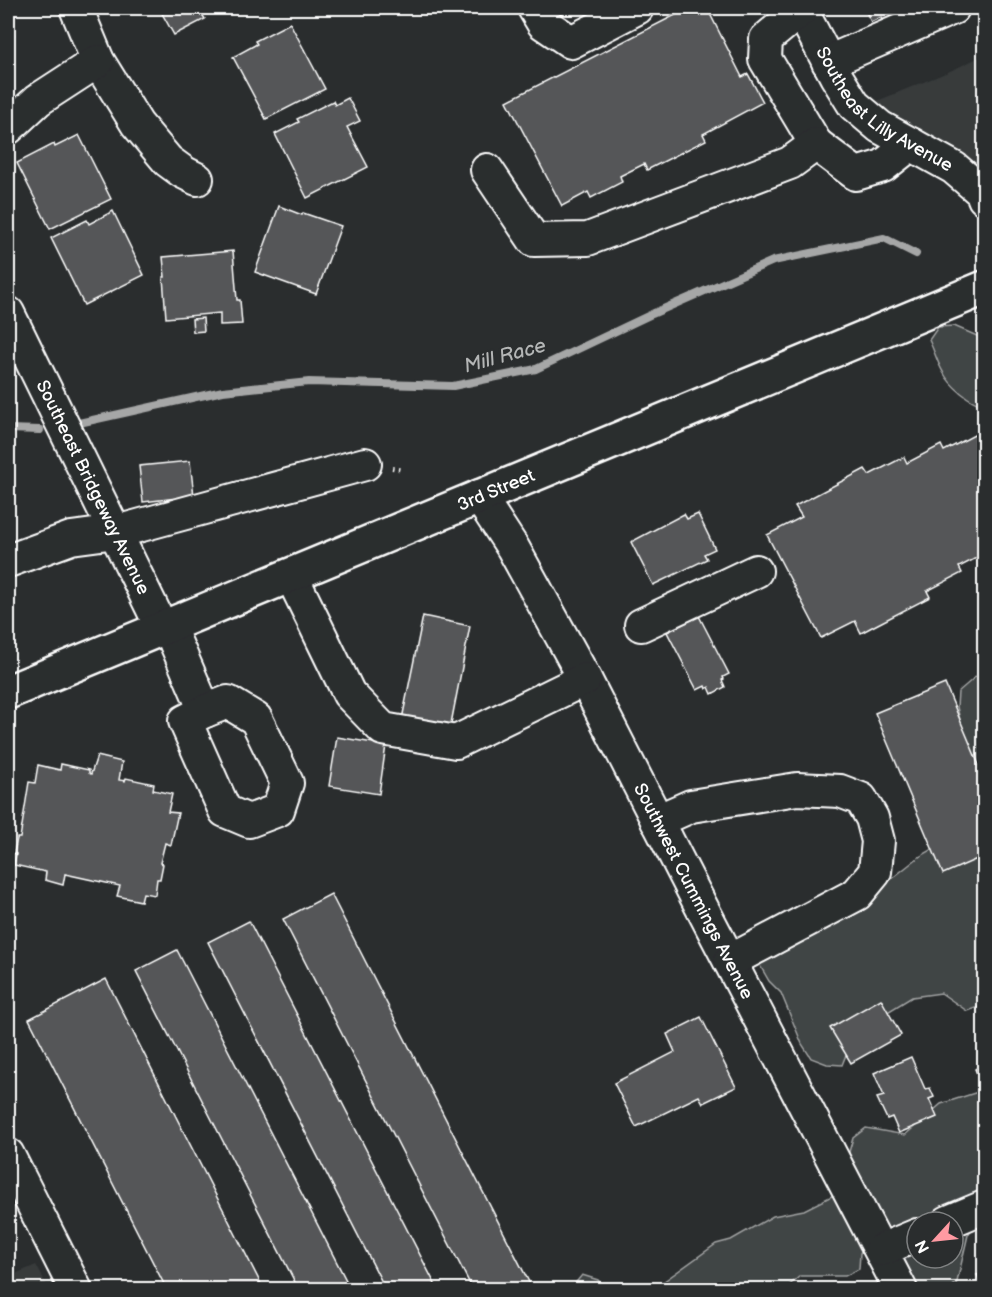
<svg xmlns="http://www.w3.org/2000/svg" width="992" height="1297" font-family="'Balsamiq Sans',sans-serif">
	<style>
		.built { fill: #373a3b }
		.green { fill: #414445; stroke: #a0a2a2; stroke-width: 1.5; fill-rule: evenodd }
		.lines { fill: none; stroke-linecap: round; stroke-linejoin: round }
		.stream { stroke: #a6a7a7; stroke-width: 8 }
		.building { fill: #555758; stroke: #fff; stroke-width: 1.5 }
		.minor-casing { stroke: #fff; stroke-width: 36 }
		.highway-casing { stroke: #fff; stroke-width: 38 }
		.path { stroke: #fff; stroke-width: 4; stroke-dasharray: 1.5 4.5; stroke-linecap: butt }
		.minor { stroke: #2a2d2e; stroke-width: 32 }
		.highway { stroke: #2a2d2e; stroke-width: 33 }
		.labels { text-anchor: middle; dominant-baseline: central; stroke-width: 4.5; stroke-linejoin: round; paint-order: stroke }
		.street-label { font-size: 18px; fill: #fff; stroke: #2a2d2e }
		.water-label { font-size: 20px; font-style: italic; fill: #b4b6b6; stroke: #2a2d2e }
	</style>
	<rect width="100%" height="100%" fill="#2a2d2e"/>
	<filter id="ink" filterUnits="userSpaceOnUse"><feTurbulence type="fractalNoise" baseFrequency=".0167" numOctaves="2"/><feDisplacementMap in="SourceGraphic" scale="12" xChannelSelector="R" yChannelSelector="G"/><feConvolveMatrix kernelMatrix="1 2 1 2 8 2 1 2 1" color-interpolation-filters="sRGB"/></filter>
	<g filter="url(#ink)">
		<!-- built -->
		<g class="built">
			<polygon points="984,55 984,189 877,101 948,72"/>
			<polygon points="36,1265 49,1289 8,1289 8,1277"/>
		</g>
		<!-- green -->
		<g class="green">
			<path d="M954,326L984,339V406C969,401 951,387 943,372C937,362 934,350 929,340L938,327Z"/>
			<polygon points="981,672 984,682 984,783 968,754 957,707 958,692"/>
			<polygon points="984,828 984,1005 967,1011 941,993 912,997 855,1032 842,1065 827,1064 811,1058 802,1044 781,993 769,981 754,955 876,891 919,857 947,841 977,829"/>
			<path d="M984,1090V1208L968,1235L957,1282L950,1289H914L869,1240L860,1253L859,1269L845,1276H800L785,1289L657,1290L663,1282L716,1244L731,1240L773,1216L804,1210L832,1196L840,1183L853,1138L866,1128L905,1135L941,1104ZM917,1222H953V1258H917Z"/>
			<polygon points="582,1275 598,1280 605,1289 571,1289 573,1286"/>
		</g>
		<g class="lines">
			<!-- stream -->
			<g class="stream">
				<polyline points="79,423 223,391 309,382 453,386 536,369 652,314 773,261 884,238 916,254"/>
				<polyline points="8,429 40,430"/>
			</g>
		</g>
		<!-- building -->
		<g class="building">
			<polygon points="159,8 215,8 202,14 205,19 174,35"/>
			<polygon points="689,8 707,8 742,77 748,74 763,102 703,134 706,140 647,170 644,164 620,176 622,182 591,198 588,192 562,206 507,101"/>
			<polygon points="864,8 899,8 889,13 891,17 882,22 881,17 871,22"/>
			<polygon points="8,19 14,36 8,38"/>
			<polygon points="290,23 325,89 266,119 233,57 257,44 255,41"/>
			<polygon points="348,98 360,121 347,127 368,167 307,198 275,134 299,122 297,119 333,101 335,105"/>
			<polygon points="79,135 111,199 50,229 17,163 54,144 55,147"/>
			<polygon points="279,206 302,215 303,213 341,226 316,294 255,272"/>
			<polygon points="113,211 144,275 84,305 51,238 87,220 89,224"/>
			<polygon points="233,251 237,300 240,300 242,324 220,325 220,313 166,318 163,277 165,277 163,257"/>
			<polygon points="203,318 204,331 193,332 192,319"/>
			<polygon points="978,433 984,446 984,554 959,567 962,573 927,591 930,597 872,627 861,633 855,621 821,638 767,535 802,517 795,506 865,469 869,475 904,457 907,463 941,445 944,451"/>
			<polygon points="190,461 194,496 143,502 139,466"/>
			<polygon points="684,514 687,519 698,514 715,549 704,554 707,559 653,585 631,542"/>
			<polygon points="423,616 470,626 449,734 401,724"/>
			<polygon points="699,616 729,674 723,677 724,679 722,680 725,687 712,694 709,687 706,689 705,686 697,690 667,632"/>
			<polygon points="945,684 984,777 984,856 943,874 875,713"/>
			<polygon points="337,737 386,745 379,794 329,786"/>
			<polygon points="97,756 122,762 119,780 125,781 126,778 154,784 153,790 172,794 168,812 178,813 171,845 165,843 160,863 163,864 160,879 157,879 155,895 143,893 141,901 117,896 120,886 65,874 63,885 45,880 46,872 14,865 16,854 14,853 17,838 20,838 29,782 35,783 38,765 60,770 61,764 89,770 89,773 91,774"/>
			<polygon points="331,894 533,1290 473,1290 283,919"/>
			<polygon points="249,921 438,1290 386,1290 208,942"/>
			<polygon points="177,950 351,1290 299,1290 136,971"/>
			<polygon points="106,979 264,1290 167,1290 29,1019"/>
			<polygon points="881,999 901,1035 851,1063 830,1028"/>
			<polygon points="701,1017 736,1087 703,1103 699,1096 636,1127 614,1083 675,1052 667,1034"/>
			<polygon points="911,1057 925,1089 930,1088 934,1097 929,1099 937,1117 899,1133 892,1117 887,1119 877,1098 884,1096 874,1073"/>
			<polygon points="984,1064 984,1089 975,1069"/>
			<polygon points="984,1272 984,1290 980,1290 983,1288 977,1275"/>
		</g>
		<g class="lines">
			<!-- minor casing -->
			<g class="minor-casing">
				<g id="minor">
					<polyline points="76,8 98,61 137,124 168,161 183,172 197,179"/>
					<polyline points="534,8 543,23 571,42 637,8"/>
					<path id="s1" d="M800,8L836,76L854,105L880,127L954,168L982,192L984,198"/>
					<polyline points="801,10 766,39 765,59 816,144"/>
					<polyline points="828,62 953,8"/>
					<polyline points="8,128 38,100 98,61"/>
					<polyline points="487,170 534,240 588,239 790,163 816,144 856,174 883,166 911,144"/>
					<path id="s2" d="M8,313L162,628"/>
					<path id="s3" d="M479,496L513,548L585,679L701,906L901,1290"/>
					<polyline points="8,561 71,538 116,532 365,464"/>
					<polyline points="291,575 349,694 383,729 456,742 585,679"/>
					<polyline points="168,625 205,711"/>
					<polyline points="641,625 756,571"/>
					<polygon points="228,702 256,719 287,783 278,810 249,821 225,811 185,721 205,711"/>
					<polyline points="657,821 691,806 797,789 840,791 861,799 872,818 878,841 875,872 857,894 730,961"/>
					<polyline points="8,1155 76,1290"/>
					<polyline points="948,1222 984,1207"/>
					<polyline points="881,1250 917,1235"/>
				</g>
			</g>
			<!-- highway casing -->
			<g class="highway-casing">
				<g id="highway">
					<path id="s4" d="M8,692L984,288"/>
				</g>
			</g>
			<!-- path -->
			<polyline class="path" points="392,468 403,470"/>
			<!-- minor -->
			<use href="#minor" class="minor"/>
			<!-- highway -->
			<use href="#highway" class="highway"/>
		</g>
	</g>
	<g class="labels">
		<!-- street labels -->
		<g class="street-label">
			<text stroke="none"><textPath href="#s1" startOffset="136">Southeast Lilly Avenue</textPath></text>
			<text stroke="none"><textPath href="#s2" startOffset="194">Southeast Bridgeway Avenue</textPath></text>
			<text stroke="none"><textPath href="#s4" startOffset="528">3rd Street</textPath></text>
			<text stroke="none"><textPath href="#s3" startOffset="450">Southwest Cummings Avenue</textPath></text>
		</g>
		<!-- water labels -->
		<g class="water-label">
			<text transform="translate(505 356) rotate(-15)">Mill Race</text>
		</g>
	</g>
	<!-- margin -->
	<rect width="992" height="1297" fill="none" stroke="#2a2d2e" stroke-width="30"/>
	<rect x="15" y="15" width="962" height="1267" fill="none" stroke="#fff" stroke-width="2" filter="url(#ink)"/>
	<!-- north arrow -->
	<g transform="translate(935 1240) rotate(243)"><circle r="28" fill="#2a2d2e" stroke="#7f8182" stroke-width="1.5"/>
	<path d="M0-4.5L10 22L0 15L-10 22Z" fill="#ff9aa2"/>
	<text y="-9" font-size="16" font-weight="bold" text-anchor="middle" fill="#ffffff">N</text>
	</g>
</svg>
